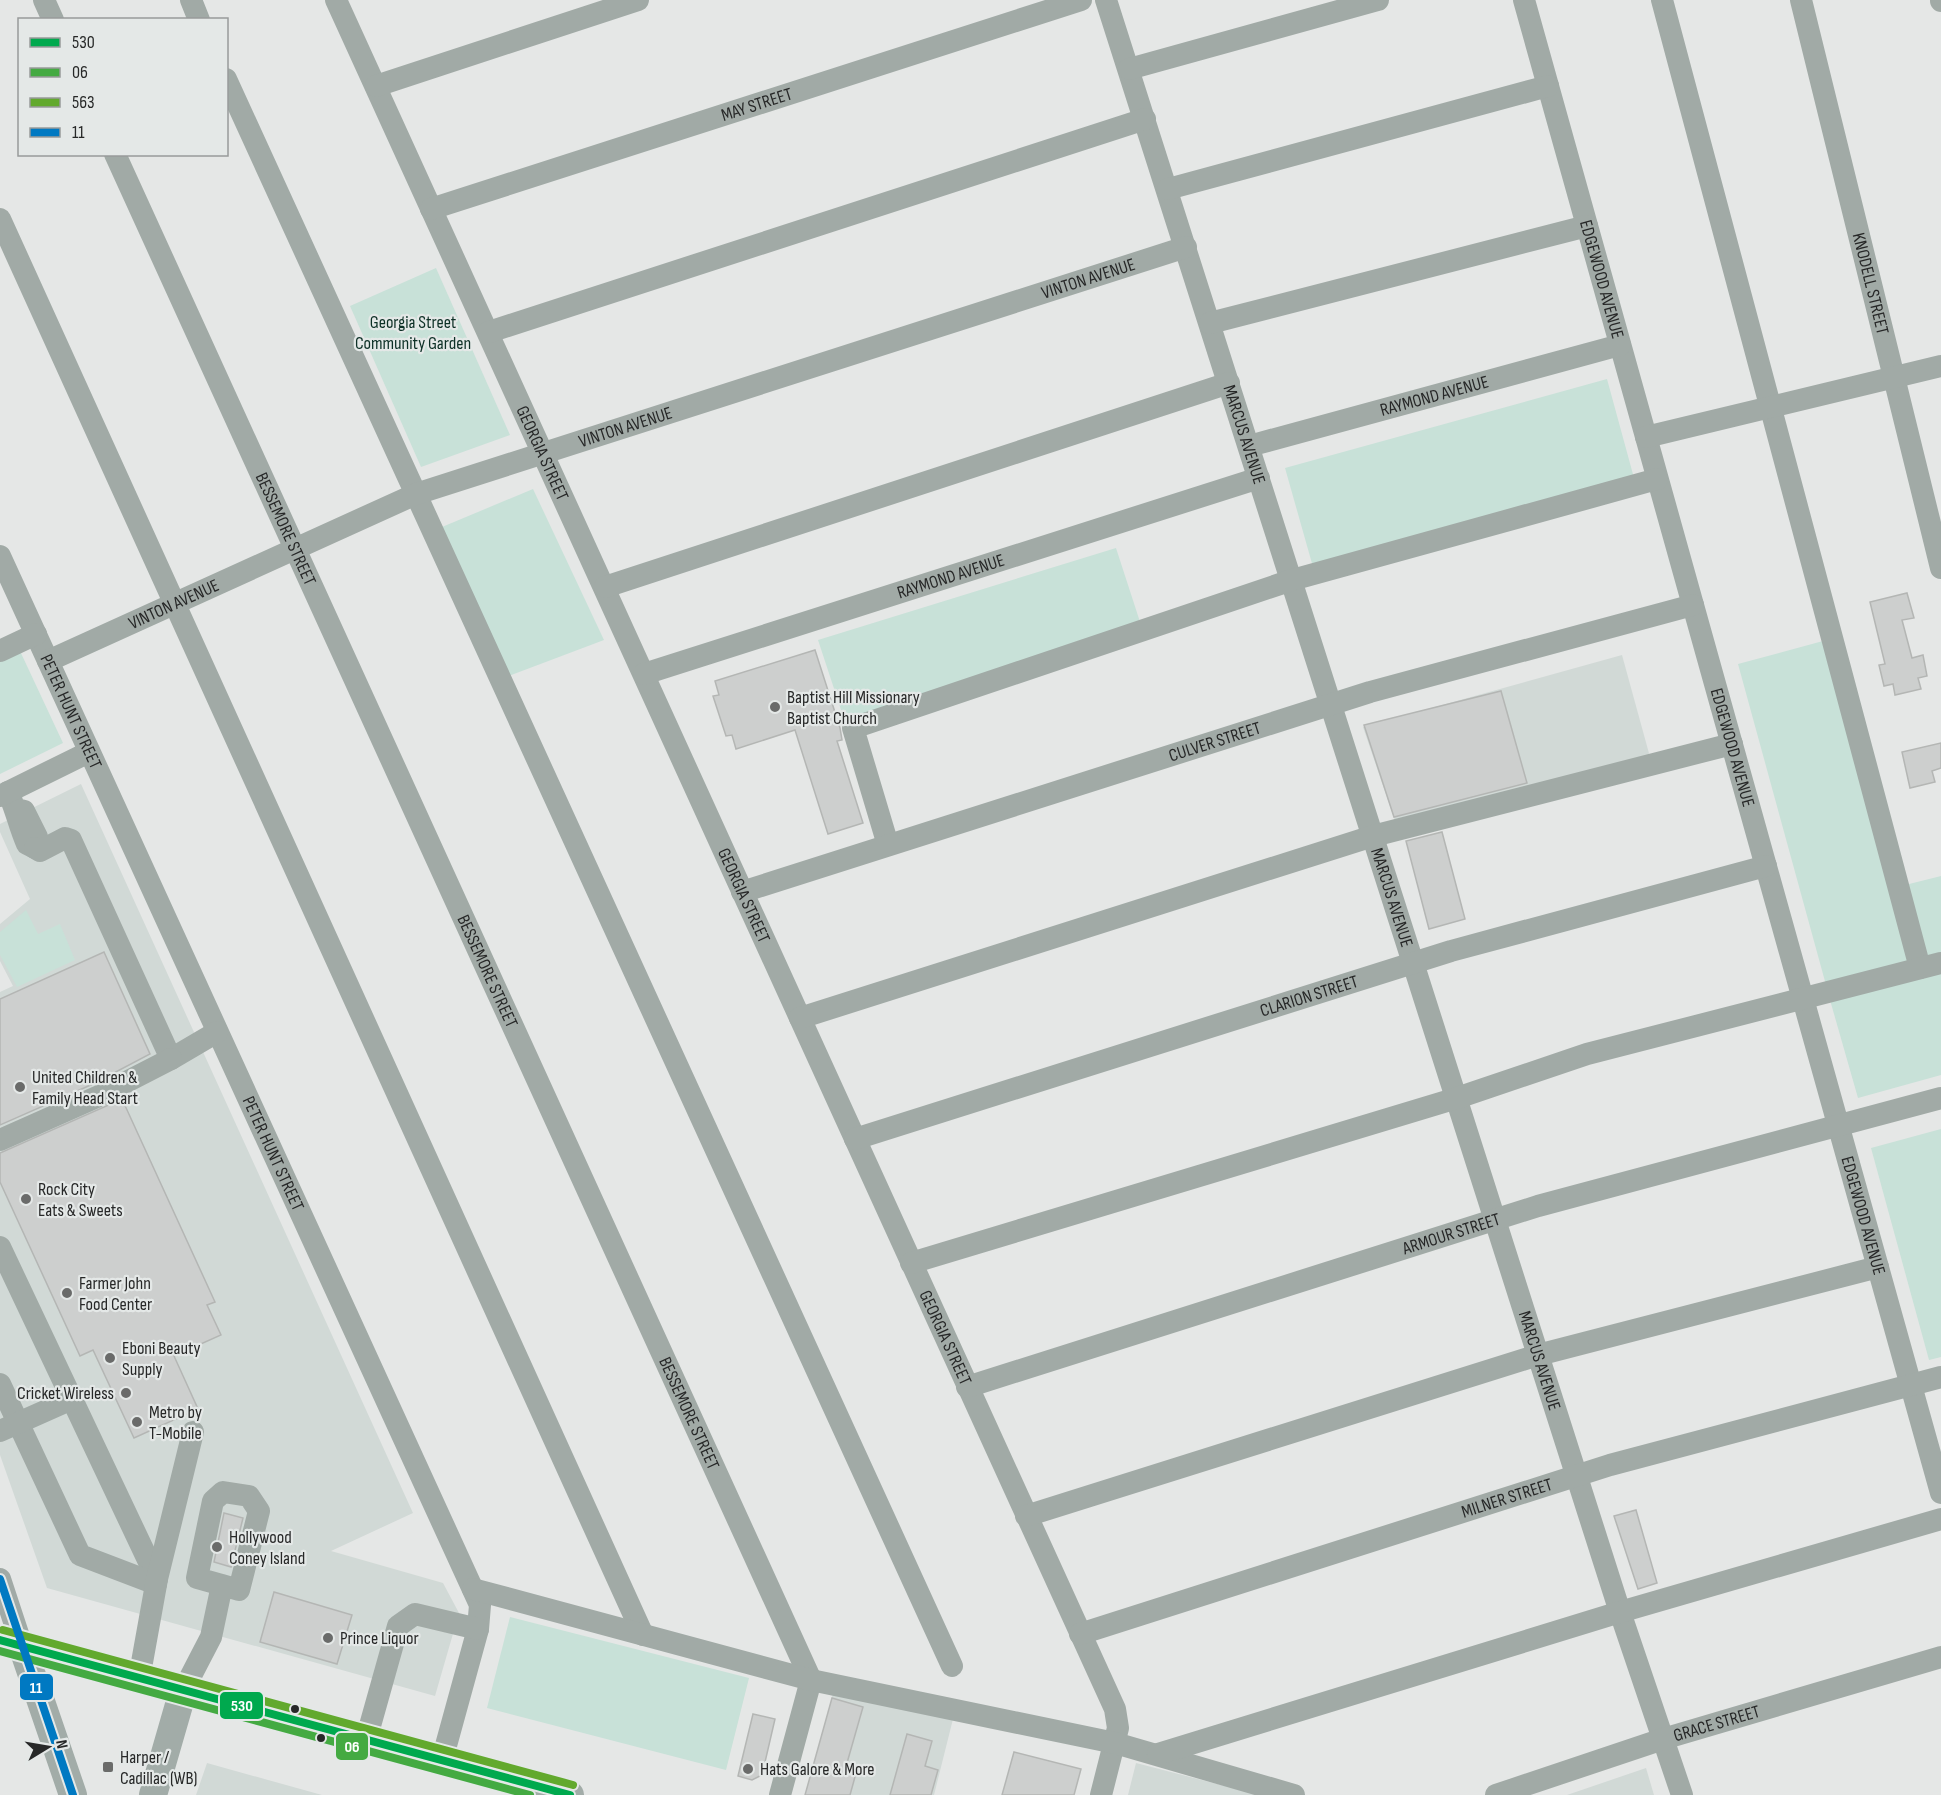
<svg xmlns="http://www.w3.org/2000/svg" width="1941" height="1795" font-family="'Sofia Sans Condensed',sans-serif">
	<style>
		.built { fill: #d1d9d6 }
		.green { fill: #c8e1d8 }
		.building { fill: #cdcfce; stroke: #b4b6b4; stroke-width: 1.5 }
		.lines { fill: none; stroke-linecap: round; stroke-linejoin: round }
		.minor { stroke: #a1aaa6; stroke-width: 22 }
		.major { stroke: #a2aca8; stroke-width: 28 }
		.bus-1-casing { stroke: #e4e8e7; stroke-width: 12 }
		.bus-2-casing { stroke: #e4e8e7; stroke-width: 12 }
		.bus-3-casing { stroke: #e4e8e7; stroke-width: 12 }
		.bus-4-casing { stroke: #e4e8e7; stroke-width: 12 }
		.bus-1 { stroke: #00a94e; stroke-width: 8 }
		.bus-2 { stroke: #44aa42; stroke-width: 8 }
		.bus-3 { stroke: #62a92d; stroke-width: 8 }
		.bus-4 { stroke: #0079c2; stroke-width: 8 }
		.poi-dot { fill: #6a6b6a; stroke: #e4e8e7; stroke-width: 2 }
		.bus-dot { fill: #272828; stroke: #e4e8e7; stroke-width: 2 }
		.labels { text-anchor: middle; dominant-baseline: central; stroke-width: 4.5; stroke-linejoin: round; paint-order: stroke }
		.street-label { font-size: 18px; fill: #272828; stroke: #e4e8e7 }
		.park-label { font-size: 18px; fill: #0d3026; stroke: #e4e8e7 }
		.poi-label { font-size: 18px; fill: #272828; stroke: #e4e8e7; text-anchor: start }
		.line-badge { stroke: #e4e8e7; stroke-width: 2 }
		.badge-label { font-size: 16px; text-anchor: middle; font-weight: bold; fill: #fff }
	</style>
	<rect width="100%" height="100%" fill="#e5e7e6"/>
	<!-- built -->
	<g class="built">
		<polygon points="1622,655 1650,757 1396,824 1363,727"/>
		<polygon points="81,784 413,1513 331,1551 443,1583 459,1613 435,1696 47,1588 0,1455 0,992 13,986 0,961 0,924 30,899 0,832 0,824"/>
		<polygon points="834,1689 953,1719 934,1795 808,1795"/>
		<polygon points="207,1763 322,1795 196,1795"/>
		<polygon points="1136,1763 1260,1795 1128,1795"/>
		<polygon points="1646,1768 1654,1795 1567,1795"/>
	</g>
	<!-- green -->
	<g class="green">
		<polygon points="436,268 510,435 421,467 350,306"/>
		<polygon points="1607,379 1634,478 1313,567 1285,468"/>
		<polygon points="533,489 604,640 506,677 442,527"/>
		<polygon points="1116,548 1142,628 845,722 818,640"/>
		<polygon points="1823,641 1911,962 1826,985 1738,664"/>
		<polygon points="20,651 63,743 0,774 0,661"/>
		<polygon points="1941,876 1941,955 1925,959 1905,885"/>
		<polygon points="26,910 38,934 60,924 75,960 17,987 0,955 0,932"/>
		<polygon points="1941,971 1941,1075 1858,1098 1830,1000"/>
		<polygon points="1941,1129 1941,1357 1929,1360 1871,1148"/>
		<polygon points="510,1617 749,1678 726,1770 487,1708"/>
	</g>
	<!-- building -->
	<g class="building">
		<polygon points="1907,593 1914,618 1902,620 1912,658 1923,655 1927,676 1918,678 1921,689 1895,695 1893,684 1884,686 1879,665 1885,664 1870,602"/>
		<polygon points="815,650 840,728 842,740 837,741 863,823 828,834 795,730 736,749 732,735 726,736 713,696 719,695 715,681"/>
		<polygon points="1501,691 1527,783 1394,817 1364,725"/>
		<polygon points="1941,743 1941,768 1932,771 1935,782 1910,788 1902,752"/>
		<polygon points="1442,832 1465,919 1429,929 1406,841"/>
		<polygon points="104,952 150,1054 93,1084 0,1125 0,999"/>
		<polygon points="122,1099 215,1302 207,1305 221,1335 174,1356 198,1409 134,1438 93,1350 80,1356 0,1182 0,1153"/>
		<polygon points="1636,1510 1657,1583 1638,1589 1614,1516"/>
		<polygon points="224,1513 243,1518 231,1567 214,1562"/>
		<polygon points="274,1592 352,1615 337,1664 260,1642"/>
		<polygon points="832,1698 863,1707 847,1763 858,1766 850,1795 805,1795"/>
		<polygon points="753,1714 775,1719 762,1775 752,1780 738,1776"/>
		<polygon points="907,1734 932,1741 925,1766 938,1770 931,1795 890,1795"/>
		<polygon points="1014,1752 1081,1769 1074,1795 1002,1795"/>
	</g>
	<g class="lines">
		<!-- minor -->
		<g class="minor">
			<polyline points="44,0 53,20"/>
			<polyline points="191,0 199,20"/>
			<path id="s1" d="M336,0L1115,1709L1118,1728L1101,1795"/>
			<path id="s2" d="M1106,0L1620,1612L1682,1795"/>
			<path id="s3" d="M1524,0L1941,1493"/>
			<polyline points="1662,0 1920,968"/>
			<path id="s4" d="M1801,0L1941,568"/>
			<polyline points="1941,0 1941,1"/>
			<polyline points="1129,69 1378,0"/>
			<polyline points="226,79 952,1666"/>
			<polyline points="376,86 638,0"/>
			<path id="s5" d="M115,154L811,1680L780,1795"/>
			<polyline points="1168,189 1548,86"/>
			<path id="s6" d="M431,209L1081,0"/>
			<polyline points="0,219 643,1635"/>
			<polyline points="1210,323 1587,226"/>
			<polyline points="489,332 1145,119"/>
			<polyline points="1646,437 1941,366"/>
			<path id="s7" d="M1249,446L1620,345"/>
			<path id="s8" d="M0,556L480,1605L478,1629L442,1760"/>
			<polyline points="605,587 1229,383"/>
			<polyline points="0,651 36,634"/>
			<path id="s9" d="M48,661L416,494L1186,247"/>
			<path id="s10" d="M644,674L1259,478"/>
			<path d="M8,792C16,809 19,826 27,844L35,848L37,837L24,811L16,809"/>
			<polyline points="0,796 89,752"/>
			<polyline points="888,845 853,728 1292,580 1657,479"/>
			<polyline points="35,848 40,851 65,838 71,840 171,1059 217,1032"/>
			<path id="s11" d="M742,892L1370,692L1693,605"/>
			<polyline points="800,1018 1373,836 1732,744"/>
			<path id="s12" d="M855,1139L1451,951L1766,866"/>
			<polyline points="0,1140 99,1096 171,1059"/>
			<polyline points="0,1247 157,1579"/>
			<polyline points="911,1263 1457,1098 1587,1054 1941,963"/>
			<polyline points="0,1384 80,1555 156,1584"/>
			<path id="s13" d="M967,1387L1538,1206L1941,1098"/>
			<polyline points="0,1431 72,1399"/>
			<polyline points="1026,1516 1538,1355 1878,1267"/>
			<polyline points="0,1579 22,1646"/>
			<polyline points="473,1589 811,1680 1115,1743 1294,1795"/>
			<path id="s14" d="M1080,1634L1610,1465L1941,1377"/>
			<polyline points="139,1679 157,1579 193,1432"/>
			<polyline points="183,1691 211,1637 222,1585 239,1590 259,1511 249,1496 223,1492 213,1501 197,1578 222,1585"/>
			<polyline points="366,1740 398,1626 415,1614 478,1629"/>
			<polyline points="1158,1754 1620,1612 1941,1519"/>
			<path id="s15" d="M1496,1795L1663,1739L1941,1657"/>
		</g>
		<!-- major -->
		<g class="major">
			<polyline points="0,1640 570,1795"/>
			<polyline points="22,1646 73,1795"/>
			<polyline points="153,1795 183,1691"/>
		</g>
		<!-- bus-1 casing -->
		<g class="bus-1-casing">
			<polyline id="bus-1" points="0,1640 570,1795"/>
		</g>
		<!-- bus-2 casing -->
		<g class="bus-2-casing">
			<polyline id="bus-2" points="0,1651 530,1795"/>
		</g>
		<!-- bus-3 casing -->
		<g class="bus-3-casing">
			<polyline id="bus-3" points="3,1630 573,1785"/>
		</g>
		<!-- bus-4 casing -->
		<g class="bus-4-casing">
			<polyline id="bus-4" points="0,1579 73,1795"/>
		</g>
		<!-- bus-1 -->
		<use href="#bus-1" class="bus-1"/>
		<!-- bus-2 -->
		<use href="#bus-2" class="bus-2"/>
		<!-- bus-3 -->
		<use href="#bus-3" class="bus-3"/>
		<!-- bus-4 -->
		<use href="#bus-4" class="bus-4"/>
	</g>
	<!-- markers -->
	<g class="poi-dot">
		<circle cx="775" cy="707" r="6"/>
		<circle cx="20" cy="1087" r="6"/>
		<circle cx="26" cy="1199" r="6"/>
		<circle cx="67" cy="1293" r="6"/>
		<circle cx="110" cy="1358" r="6"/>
		<circle cx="126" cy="1393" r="6"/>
		<circle cx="137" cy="1422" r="6"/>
		<circle cx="217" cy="1547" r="6"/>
		<circle cx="328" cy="1638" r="6"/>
		<rect x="102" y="1761" width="12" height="12" rx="3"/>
		<circle cx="748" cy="1769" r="6"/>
	</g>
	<g class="bus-dot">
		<circle cx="295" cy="1709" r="5"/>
		<circle cx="321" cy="1738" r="5"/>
	</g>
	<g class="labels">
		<!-- street labels -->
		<g class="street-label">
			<text stroke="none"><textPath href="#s6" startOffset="342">MAY STREET</textPath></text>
			<text stroke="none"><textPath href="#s9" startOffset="1110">VINTON AVENUE</textPath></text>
			<text stroke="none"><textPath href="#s3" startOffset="290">EDGEWOOD AVENUE</textPath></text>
			<text stroke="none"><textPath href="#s4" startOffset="292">KNODELL STREET</textPath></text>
			<text stroke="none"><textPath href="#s7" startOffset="192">RAYMOND AVENUE</textPath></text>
			<text stroke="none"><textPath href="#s9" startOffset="624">VINTON AVENUE</textPath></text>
			<text stroke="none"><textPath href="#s2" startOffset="456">MARCUS AVENUE</textPath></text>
			<text stroke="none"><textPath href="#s1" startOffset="498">GEORGIA STREET</textPath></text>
			<text stroke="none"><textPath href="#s5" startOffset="412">BESSEMORE STREET</textPath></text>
			<text stroke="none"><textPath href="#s10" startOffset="322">RAYMOND AVENUE</textPath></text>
			<text stroke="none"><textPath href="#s9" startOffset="138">VINTON AVENUE</textPath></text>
			<text stroke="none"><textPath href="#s8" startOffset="171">PETER HUNT STREET</textPath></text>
			<text stroke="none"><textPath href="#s11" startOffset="496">CULVER STREET</textPath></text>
			<text stroke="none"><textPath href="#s3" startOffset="776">EDGEWOOD AVENUE</textPath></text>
			<text stroke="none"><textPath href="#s1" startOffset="984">GEORGIA STREET</textPath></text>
			<text stroke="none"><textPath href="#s2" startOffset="942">MARCUS AVENUE</textPath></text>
			<text stroke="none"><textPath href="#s5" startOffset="898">BESSEMORE STREET</textPath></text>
			<text stroke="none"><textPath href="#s12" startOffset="476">CLARION STREET</textPath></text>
			<text stroke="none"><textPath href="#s8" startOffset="657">PETER HUNT STREET</textPath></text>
			<text stroke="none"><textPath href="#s3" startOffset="1262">EDGEWOOD AVENUE</textPath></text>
			<text stroke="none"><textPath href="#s13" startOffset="508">ARMOUR STREET</textPath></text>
			<text stroke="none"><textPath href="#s1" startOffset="1470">GEORGIA STREET</textPath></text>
			<text stroke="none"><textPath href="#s2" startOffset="1428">MARCUS AVENUE</textPath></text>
			<text stroke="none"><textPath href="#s5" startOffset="1384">BESSEMORE STREET</textPath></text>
			<text stroke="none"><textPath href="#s14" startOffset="448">MILNER STREET</textPath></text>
			<text stroke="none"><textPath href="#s15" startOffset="232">GRACE STREET</textPath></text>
		</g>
		<!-- park labels -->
		<g class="park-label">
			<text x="413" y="322">Georgia Street<tspan x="413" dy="21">Community Garden</tspan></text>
		</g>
		<!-- poi labels -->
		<g class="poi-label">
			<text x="787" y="697">Baptist Hill Missionary<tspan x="787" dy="21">Baptist Church</tspan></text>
			<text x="32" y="1077">United Children &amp;<tspan x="32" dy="21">Family Head Start</tspan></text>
			<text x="38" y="1189">Rock City<tspan x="38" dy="21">Eats &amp; Sweets</tspan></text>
			<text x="79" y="1283">Farmer John<tspan x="79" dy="21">Food Center</tspan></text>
			<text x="122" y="1348">Eboni Beauty<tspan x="122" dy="21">Supply</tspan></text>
			<text x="114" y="1393" text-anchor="end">Cricket Wireless</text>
			<text x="149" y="1412">Metro by<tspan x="149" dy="21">T-Mobile</tspan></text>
			<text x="229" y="1537">Hollywood<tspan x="229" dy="21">Coney Island</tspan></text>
			<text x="340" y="1638">Prince Liquor</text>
			<text x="120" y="1757">Harper /<tspan x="120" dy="21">Cadillac (WB)</tspan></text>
			<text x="760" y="1769">Hats Galore &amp; More</text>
		</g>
	</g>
	<g class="line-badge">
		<rect x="19" y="1673" width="35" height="28" rx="6" fill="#0079c2"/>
		<rect x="219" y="1691" width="45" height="29" rx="6" fill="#00a94e"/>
		<rect x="335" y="1732" width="34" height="29" rx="6" fill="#44aa42"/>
	</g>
	<g class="badge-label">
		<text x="36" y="1693">11</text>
		<text x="242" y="1711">530</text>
		<text x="352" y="1752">06</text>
	</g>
	<!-- legend -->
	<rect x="18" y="18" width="210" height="138" fill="#e4e8e7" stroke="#989b9b" stroke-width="1.5"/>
	<rect x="30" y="38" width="30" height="9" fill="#00a94e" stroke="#989b9b" stroke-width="1.5"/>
	<text x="72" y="48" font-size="18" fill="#272828">530</text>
	<rect x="30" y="68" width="30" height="9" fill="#44aa42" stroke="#989b9b" stroke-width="1.5"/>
	<text x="72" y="78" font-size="18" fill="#272828">06</text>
	<rect x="30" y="98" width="30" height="9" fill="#62a92d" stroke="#989b9b" stroke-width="1.5"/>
	<text x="72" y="108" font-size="18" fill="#272828">563</text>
	<rect x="30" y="128" width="30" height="9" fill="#0079c2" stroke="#989b9b" stroke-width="1.5"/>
	<text x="72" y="138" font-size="18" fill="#272828">11</text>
	<!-- north arrow -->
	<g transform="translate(48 1747) rotate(79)" stroke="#e4e8e7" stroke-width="4.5" paint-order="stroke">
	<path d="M0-4.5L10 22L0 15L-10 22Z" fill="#272828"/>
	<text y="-9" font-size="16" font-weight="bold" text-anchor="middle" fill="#272828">N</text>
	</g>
</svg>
